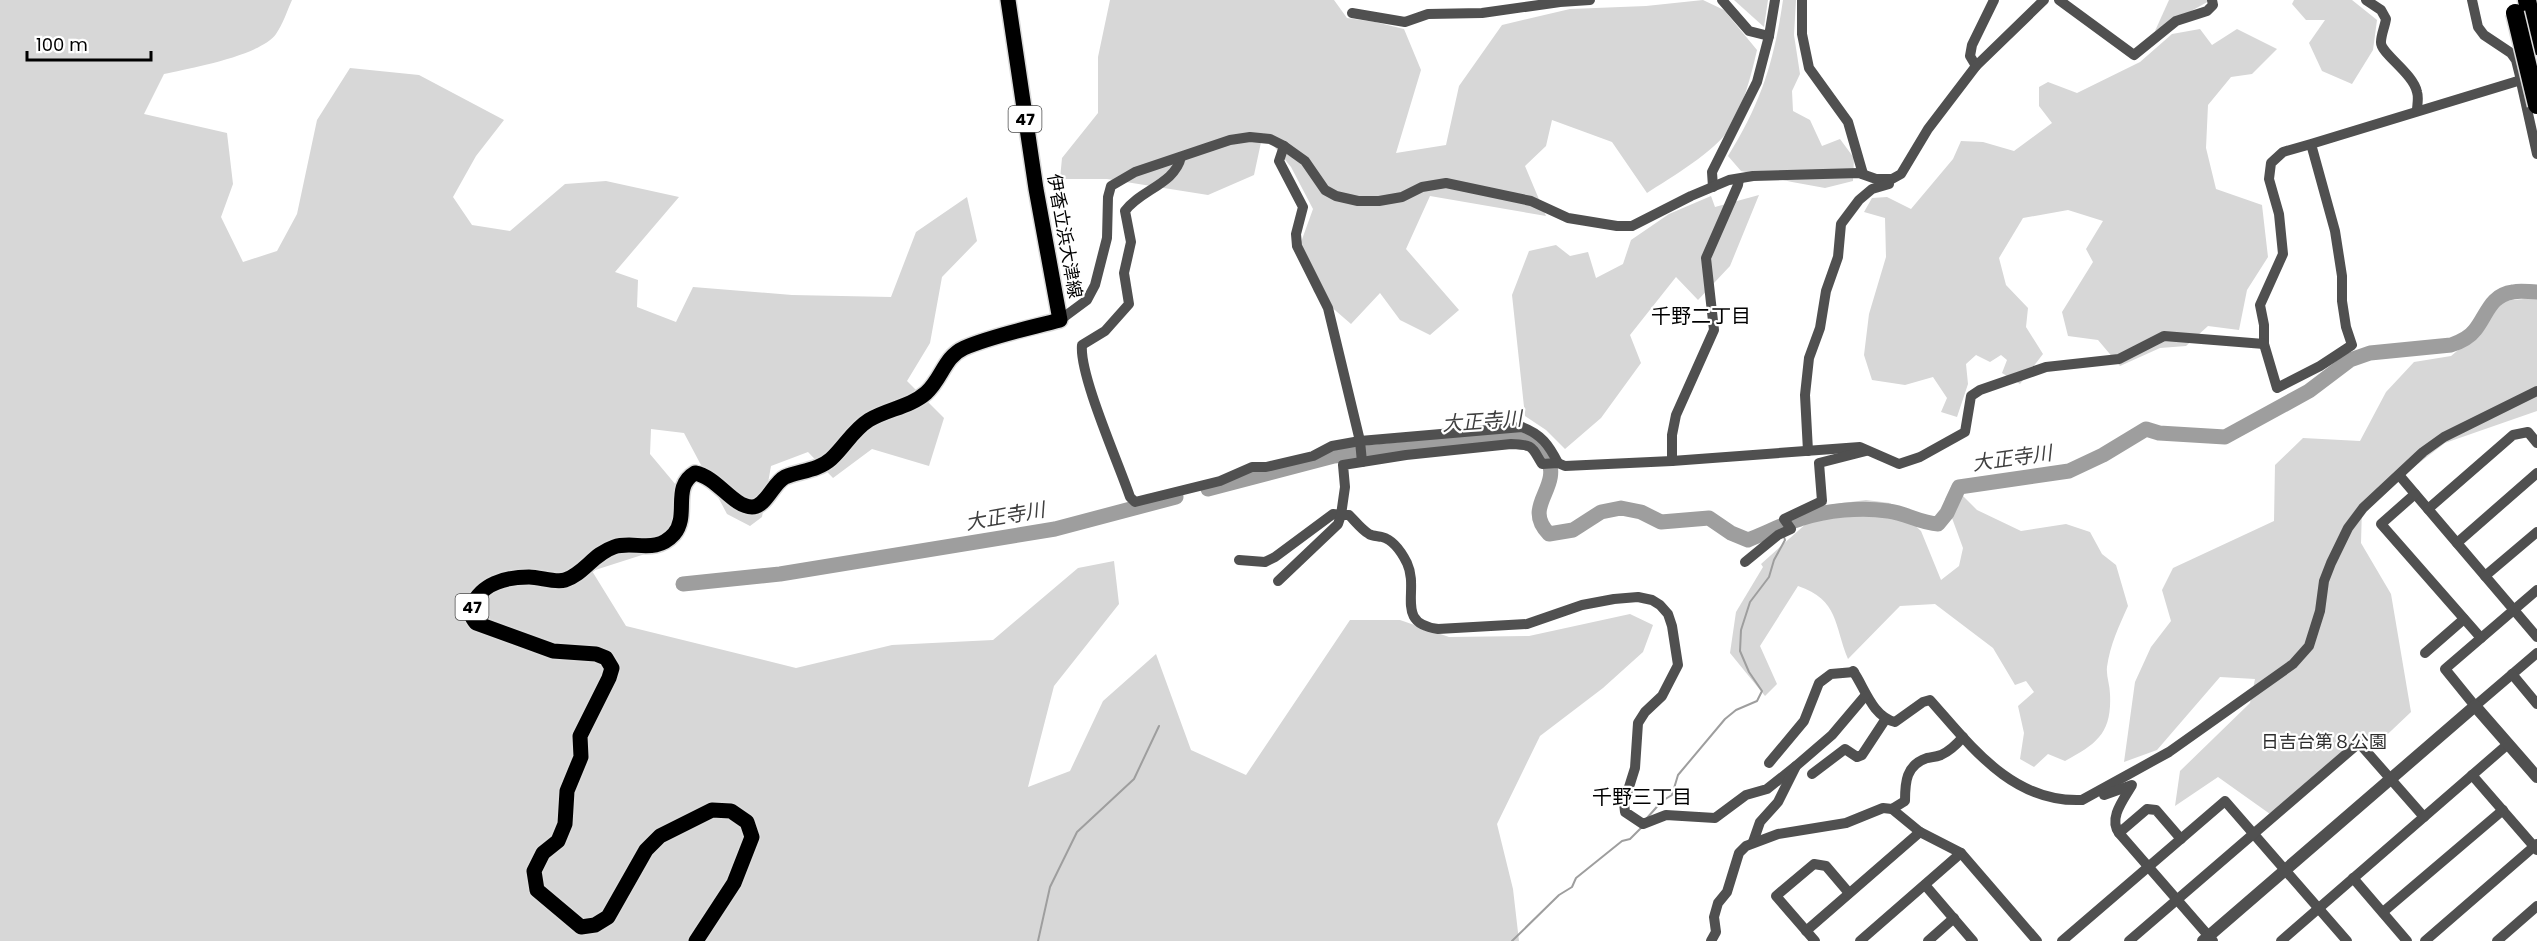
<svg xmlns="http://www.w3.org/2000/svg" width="2537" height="941" font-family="Poppins,'Noto Sans JP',sans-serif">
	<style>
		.green { fill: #d7d7d7 }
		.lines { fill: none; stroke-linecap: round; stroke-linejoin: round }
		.stream { stroke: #9e9e9e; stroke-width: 2 }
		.river { stroke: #9e9e9e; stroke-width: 15 }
		.primary-casing { stroke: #dbdbdb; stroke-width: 18 }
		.motorway-casing { stroke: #dbdbdb; stroke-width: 21 }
		.minor { stroke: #505050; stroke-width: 10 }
		.tertiary { stroke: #505050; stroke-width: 12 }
		.primary { stroke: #000; stroke-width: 15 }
		.motorway { stroke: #000; stroke-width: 18 }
		.motorway-bridge-casing { stroke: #dbdbdb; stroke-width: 21; stroke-linecap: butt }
		.motorway-bridge { stroke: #000; stroke-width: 18 }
		.labels { text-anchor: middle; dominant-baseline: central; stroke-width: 4.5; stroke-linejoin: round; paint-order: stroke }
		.shield { fill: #fff; stroke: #4c4c4c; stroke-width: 1.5 }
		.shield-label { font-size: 16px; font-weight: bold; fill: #000 }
		.street-label { font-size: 18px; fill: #000; stroke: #fff }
		.park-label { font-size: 18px; fill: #2e2e2e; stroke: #fff }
		.neighbourhood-label { font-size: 20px; fill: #000; stroke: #fff }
		.water-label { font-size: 20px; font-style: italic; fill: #3f3f3f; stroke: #fff }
	</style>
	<rect width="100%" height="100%" fill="#fff"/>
	<!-- green -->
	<g class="green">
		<path d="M0,0H292C287,11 283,24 276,34C260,56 190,68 164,74L144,114L227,133L233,184L221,217L243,262L277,251L297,214L317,120L350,68L419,75L504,120L476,156L453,197L472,225L510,231L565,184L606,181L679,197L615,272L638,280L637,307L676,322L693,287L792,295L891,297L916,232L967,197L977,241L942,277L930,343L907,381L944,418L929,466L872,449L833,478L808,452L771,466L762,517L750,526L727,514L684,433L651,429L650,454L676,485L679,538L642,555L592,571L626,626L796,668L892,645L993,640L1078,568L1114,561L1119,604L1054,686L1028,787L1070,771L1103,701L1156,654L1191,750L1246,775L1350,620H1400L1449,637L1529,636L1630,614L1653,625L1643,652L1603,688L1540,736L1497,824L1513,889L1519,941H0Z"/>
		<path d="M1110,0H1334L1347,18L1375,22L1404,29L1421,70L1396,153L1446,145L1459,86L1502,25L1570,9L1646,6L1703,0L1724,10L1757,50C1751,76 1744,104 1730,128C1716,151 1670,178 1647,193L1612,142L1552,120L1546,146L1525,166L1546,216L1430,196L1406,249L1459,310L1430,335L1400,320L1380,293L1351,324L1314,292L1300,245L1313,209L1291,167L1263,133L1254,175L1208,195L1107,179H1060L1062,158L1098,113V57Z"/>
		<polygon points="1735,0 1768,0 1764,27 1734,0"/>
		<path d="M1783,0H1796L1794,35L1800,74L1792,91L1793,111L1810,120L1822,146L1840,139L1854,158L1853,181L1825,188L1792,182L1741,171L1728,156C1761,103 1774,62 1783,0Z"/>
		<polygon points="2169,0 2211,0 2155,31"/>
		<polygon points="2294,0 2352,0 2377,20 2373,50 2352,84 2322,71 2309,43 2325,20 2306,20 2292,4"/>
		<polygon points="2200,29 2212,45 2237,29 2277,49 2252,74 2231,77 2208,105 2206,148 2216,189 2262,205 2268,257 2247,290 2239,330 2208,326 2186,346 2160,348 2120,366 2098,340 2068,336 2062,312 2093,262 2086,249 2103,221 2068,210 2023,218 1999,258 2006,285 2028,308 2026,327 2043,354 2020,384 2002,373 2007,360 2001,355 1990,362 1976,355 1966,364 1968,384 1957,417 1941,412 1947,398 1933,377 1905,385 1872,380 1864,355 1869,314 1886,257 1885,218 1864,212 1872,198 1887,197 1911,209 1953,159 1961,141 1983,142 2014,151 2052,123 2039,106 2039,87 2048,82 2077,93 2140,62 2172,34"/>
		<polygon points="1759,195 1730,266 1698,300 1676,277 1630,335 1641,363 1601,418 1565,449 1546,430 1525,416 1512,295 1529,251 1556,245 1570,256 1588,252 1596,278 1623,264 1631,240 1669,214 1711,196 1715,207"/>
		<polygon points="2537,298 2537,411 2445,443 2362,507 2361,543 2391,594 2411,712 2373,748 2359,737 2270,814 2218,777 2175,806 2180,771 2250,703 2255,679 2220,677 2157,750 2124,762 2135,682 2151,647 2171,621 2162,590 2173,568 2274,521 2275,465 2303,438 2360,441 2386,392 2414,362 2451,356 2481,331 2499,301"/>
		<path d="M1952,485L1977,510L2021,531L2066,524L2090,532L2102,554L2116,565L2128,606C2119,626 2110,645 2107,667C2106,676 2110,685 2110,694C2112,733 2097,744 2065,761L2048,754L2034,767L2020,759L2024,733L2018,706L2034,692L2026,681L2015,685L1993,648L1935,604L1900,606L1848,659C1834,625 1839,600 1798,586L1760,646L1777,684L1765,696L1730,653L1736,612L1763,567L1761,564L1827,505L1866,500L1890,503L1921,531L1941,580L1959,566L1963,548L1945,499Z"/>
	</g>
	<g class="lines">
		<!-- stream -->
		<g class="stream">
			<polyline points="1647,818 1662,801 1672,795 1678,775 1725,719 1736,710 1757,701 1762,691 1749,672 1740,651 1741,630 1750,602 1769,577 1774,560 1785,540 1784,537"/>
			<polyline points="1038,941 1050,887 1077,832 1134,779 1159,726"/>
			<polyline points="1512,941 1559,895 1572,887 1576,878 1622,841 1630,839 1641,828"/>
		</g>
		<!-- river -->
		<g class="river">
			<path d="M1208,489L1334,456L1518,438H1532C1537,444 1544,450 1547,456C1563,489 1521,505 1549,534L1573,530L1601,512L1621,508L1641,512L1661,522L1709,518L1731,533L1748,540C1766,533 1783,524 1800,519C1827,510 1861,507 1888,511C1906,513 1920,523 1938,524L1947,513L1959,487L2069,471L2103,455L2146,429L2159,433L2225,437L2309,391L2350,360L2370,353L2451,345C2460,342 2469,338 2475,330C2487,315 2490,295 2513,292C2521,290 2529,292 2537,292"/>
			<polyline points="683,584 780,574 1055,529 1176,497"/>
		</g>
		<!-- primary casing -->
		<g class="primary-casing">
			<path id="primary" d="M696,941L734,883L752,837L747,822L731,811L712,810L660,836L646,850L608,917L595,925L581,927L537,890L534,871L543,853L558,841L565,824L567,791L581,757L580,736L609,678L612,668L606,658L596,654L553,651L476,623C471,617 470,613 472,606C481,584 505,577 529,577C540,577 555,583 565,580C584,574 593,554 614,547C634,540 655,555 674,534C690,515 671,487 695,473C717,477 733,507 752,507C766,507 773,483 785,477C800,471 819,470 831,459C845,446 853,430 869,420C887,409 910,407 926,393C942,379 944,357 964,348C991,336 1030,328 1060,320L1036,189L1008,0"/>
		</g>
		<!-- motorway casing -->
		<g class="motorway-casing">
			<polyline id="motorway" points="2527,0 2537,46"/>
		</g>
		<!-- minor -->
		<g class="minor">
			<polyline points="1722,0 1749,31 1769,36"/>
			<polyline points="1802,0 1802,34 1809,68 1848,122 1863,174"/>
			<polyline points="2059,0 2134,55 2176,21 2207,11 2213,5 2212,0"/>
			<path d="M2366,0L2381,10L2386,19C2385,26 2381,35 2381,42C2380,53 2413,73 2417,92C2419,98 2417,105 2417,111"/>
			<polyline points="2472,0 2478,27 2484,35 2511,53 2516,60 2521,80"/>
			<polyline points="1352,13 1405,22 1428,14 1482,13 1560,2 1590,0"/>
			<polyline points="1976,66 1970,56 1972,45 1994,0"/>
			<polyline points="2521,82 2537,154"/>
			<polyline points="2311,144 2335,231 2342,276 2342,301 2346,327 2352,345 2320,366 2277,388 2264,344 2264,325 2260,305 2283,254 2279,214 2269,179 2271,163 2283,152 2311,144 2521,80 2521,82 2534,79"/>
			<polyline points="1284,146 1279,161 1303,207 1296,234 1297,246 1328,308 1360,441 1362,462"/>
			<path d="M1181,157C1175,184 1140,190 1125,211L1131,242L1124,273L1129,304L1105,331L1082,345C1079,375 1119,464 1130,497L1135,502L1220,481L1252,467H1266L1313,456L1332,446L1360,441L1522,427C1541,434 1549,445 1558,463"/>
			<polyline points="1713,187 1712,172 1757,82 1769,36 1775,0"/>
			<polyline points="1060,320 1087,300 1095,285 1107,238 1108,197 1111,186 1135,172 1230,140 1250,137 1270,139 1284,146 1305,161 1325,190 1336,196 1358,201 1379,201 1402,197 1422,187 1446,183 1531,201 1568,218 1617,226 1632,226 1691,196 1729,180 1753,176 1859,173 1876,179 1892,179 1901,174 1928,129 1976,66 2044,0"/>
			<polyline points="1808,451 1805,395 1809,358 1820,328 1826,291 1838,257 1841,224 1859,200 1872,189 1889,184"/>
			<polyline points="1672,461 1672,435 1676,415 1714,330 1706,258 1738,185 1739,179"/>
			<polyline points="2399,475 2537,637"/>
			<polyline points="2415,494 2381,524 2481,638"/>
			<polyline points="2428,509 2513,435 2528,432 2537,443"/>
			<polyline points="2457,543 2537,473"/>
			<path d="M1239,560L1265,562L1275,557L1333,514L1341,515L1345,487L1343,465L1406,455L1511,444C1534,445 1531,446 1542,464L1558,463L1565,466L1672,461L1860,447L1899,464L1920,457L1965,432L1971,396L1980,390L2046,367L2119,359L2164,336L2264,344"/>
			<polyline points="1745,562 1778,535 1791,529 1784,519 1822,501 1819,463 1866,451"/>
			<polyline points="2485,576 2537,532"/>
			<path d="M1278,581L1338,524L1341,515H1349C1355,521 1362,530 1369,534C1372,536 1378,536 1382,537C1394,540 1402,553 1407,563C1420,591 1394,623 1438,629L1527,624L1582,605L1614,599L1638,597L1652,600L1660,605L1668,614L1672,626L1678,665L1662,696L1645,712L1638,723L1635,768L1624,803L1625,812L1643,824L1666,815L1715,818L1746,795L1767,789L1796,766"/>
			<polyline points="2537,590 2445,669 2475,706 2537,653"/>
			<polyline points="2425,653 2464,619"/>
			<path d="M1853,671C1865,688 1872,716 1895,722L1923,702L1930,700C1971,746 2012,803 2082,800L2169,752L2293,664L2309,646L2320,611L2324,581L2331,563L2348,528L2363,508L2423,452L2444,437L2537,391"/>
			<polyline points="2512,674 2537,704"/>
			<polyline points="1769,763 1804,721 1819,683 1831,674 1854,672"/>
			<polyline points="1812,774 1845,749 1857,757 1862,755 1885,720"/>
			<polyline points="2472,775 2537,850"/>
			<path d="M2104,795L2132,785C2124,799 2108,818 2119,833"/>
			<polyline points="1892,809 1920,832 1961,853 2037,941"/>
			<polyline points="2181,839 2156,810 2147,809 2119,833 2213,941"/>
			<polyline points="1753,842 1760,822 1778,802 1796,766 1832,735 1865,696"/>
			<polyline points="2353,878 2407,941"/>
			<polyline points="1925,885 1973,941"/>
			<polyline points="2383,912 2503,810"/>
			<polyline points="1806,931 1920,832"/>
			<path d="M1711,941L1716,932L1714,917L1718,903L1727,892L1739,853L1746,846L1778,834L1846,823L1883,808L1892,809L1905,801C1905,782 1906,765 1927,758C1932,757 1936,757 1941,755C1950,751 1957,744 1963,737"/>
			<polyline points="1815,941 1776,896 1814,864 1826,866 1849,893"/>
			<polyline points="1860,941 1961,853"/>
			<polyline points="1928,941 1954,918"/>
			<polyline points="2062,941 2225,801 2347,941"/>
			<polyline points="2129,941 2359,743 2424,817"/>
			<polyline points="2281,941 2508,744"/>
			<polyline points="2425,941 2537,844"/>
			<polyline points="2497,941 2537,906"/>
		</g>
		<!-- tertiary -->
		<polyline class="tertiary" points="2203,941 2475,706 2537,777"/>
		<!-- primary -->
		<use href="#primary" class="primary"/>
		<!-- motorway -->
		<use href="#motorway" class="motorway"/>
		<!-- motorway-bridge casing -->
		<g class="motorway-bridge-casing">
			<polyline id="motorway-bridge" points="2515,13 2537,105"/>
		</g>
		<!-- motorway-bridge -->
		<use href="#motorway-bridge" class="motorway-bridge"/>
	</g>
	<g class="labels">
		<!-- shield labels -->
		<g class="shield">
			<rect x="1008.5" y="106" width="33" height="26" rx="4.5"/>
			<rect x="455.5" y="594" width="33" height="26" rx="4.5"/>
		</g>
		<g class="shield-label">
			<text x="1025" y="119">47</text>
			<text x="472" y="607">47</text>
		</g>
		<!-- street labels -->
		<g class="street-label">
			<text transform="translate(1065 236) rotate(80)">伊香立浜大津線</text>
		</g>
		<!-- park labels -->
		<g class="park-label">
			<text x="2324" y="741">日吉台第８公園</text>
		</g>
		<!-- neighbourhood labels -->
		<g class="neighbourhood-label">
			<text x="1701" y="316">千野二丁目</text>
			<text x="1642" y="797">千野三丁目</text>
		</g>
		<!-- water labels -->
		<g class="water-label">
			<text transform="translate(1482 421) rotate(-4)">大正寺川</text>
			<text transform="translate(2012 458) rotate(-8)">大正寺川</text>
			<text transform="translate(1005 516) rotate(-10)">大正寺川</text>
		</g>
	</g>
	<!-- scale -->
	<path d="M27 51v9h124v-9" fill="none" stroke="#000000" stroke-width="3"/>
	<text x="36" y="51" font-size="18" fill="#000000" stroke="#ffffff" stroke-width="4.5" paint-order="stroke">100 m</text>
</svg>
